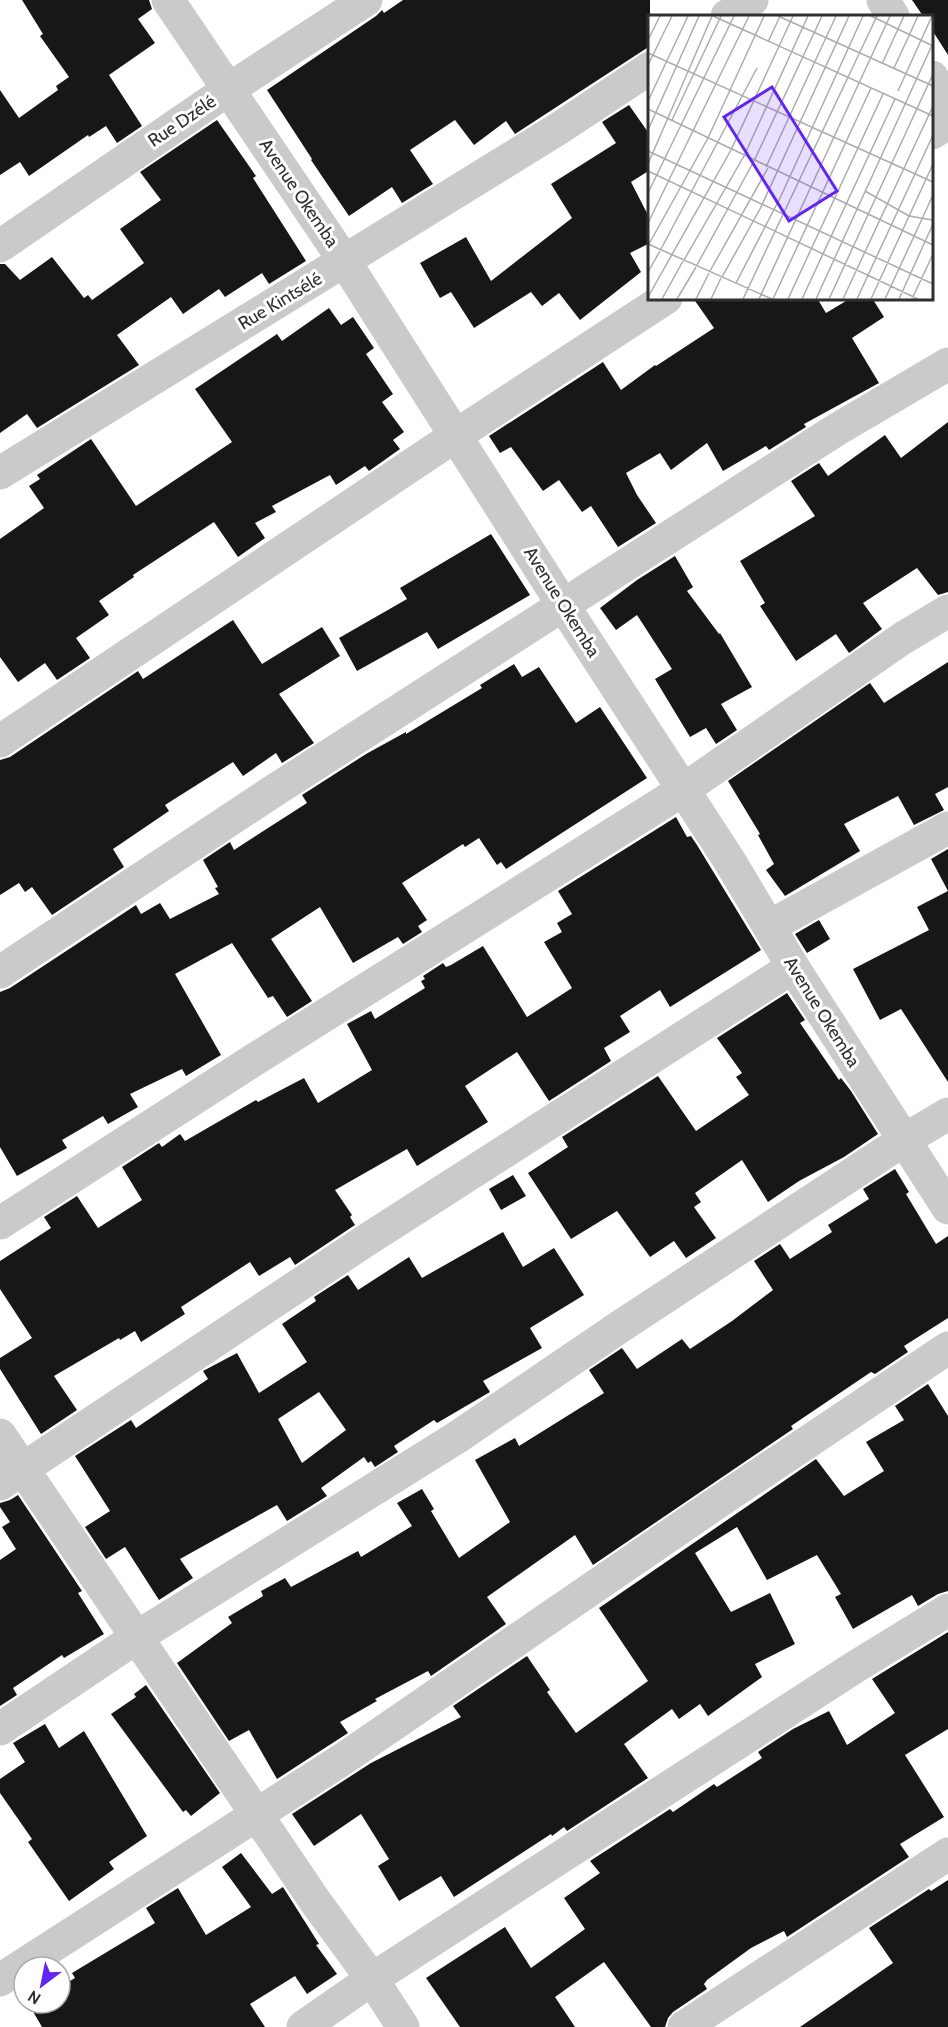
<svg xmlns="http://www.w3.org/2000/svg" width="948" height="2027" font-family="Cabin,sans-serif">
	<style>
		.building { fill: #171717; fill-rule: evenodd }
		.lines { fill: none; stroke-linecap: round; stroke-linejoin: round }
		.minor { stroke: #cacaca; stroke-width: 33 }
		.labels { text-anchor: middle; dominant-baseline: central; stroke-width: 6; stroke-linejoin: round; paint-order: stroke }
		.street-label { font-size: 18px; fill: #303030; stroke: #fff }
		.inset-road { fill: none; stroke: #acacac; stroke-width: 1.5 }
		.view { fill: #6226f4; fill-opacity: 0.15; stroke: #6226f4; stroke-width: 3 }
		.inset-edge { fill: none; stroke: #303030; stroke-width: 3 }
	</style>
	<rect width="100%" height="100%" fill="#fff"/>
	<!-- building -->
	<g class="building">
		<polygon points="22,0 149,0 152,9 138,19 155,43 109,75 142,126 117,143 106,126 89,137 88,135 29,176 20,162 0,175 0,90 19,118 58,90 56,86 69,77 40,36 43,34"/>
		<polygon points="403,0 650,0 650,46 515,134 506,121 474,145 455,120 410,150 433,184 402,203 392,187 349,216 311,160 312,159 267,90 376,16 382,10 384,13"/>
		<polygon points="912,0 948,0 948,55 932,30 932,16 923,16"/>
		<polygon points="629,105 650,135 650,170 631,182 650,219 650,243 630,253 641,272 580,320 559,293 542,306 531,292 474,328 451,292 440,298 420,263 466,237 491,281 572,218 551,184 616,143 602,122"/>
		<polygon points="217,120 256,176 253,178 306,261 269,284 262,273 225,297 219,289 183,314 171,297 117,335 139,365 37,428 27,414 0,433 0,264 5,264 20,280 52,257 84,298 88,295 92,300 144,263 120,229 161,200 140,172"/>
		<polygon points="693,298 817,298 826,313 851,298 872,298 884,317 852,338 879,383 804,424 806,427 769,450 766,446 723,471 707,443 671,470 660,453 626,473 637,495 656,523 618,547 591,506 582,512 559,480 543,491 511,447 500,453 489,436 603,362 621,390 655,365 656,366 714,328"/>
		<polygon points="329,308 341,325 353,317 374,348 366,354 393,394 382,402 404,432 393,440 400,449 369,471 365,466 336,485 330,475 272,506 276,512 255,523 265,538 238,557 214,522 133,575 134,577 99,601 109,615 76,638 90,658 57,680 45,663 18,682 0,657 0,539 44,508 29,486 40,479 37,475 91,439 136,506 232,442 195,389 277,334 282,341"/>
		<polygon points="948,422 948,592 938,595 917,568 863,603 882,629 849,653 836,634 796,661 760,606 765,603 740,561 815,516 791,481 819,463 828,476 885,435 901,458"/>
		<polygon points="491,534 530,595 438,649 427,632 357,671 339,638 407,599 400,588"/>
		<polygon points="675,556 693,587 687,591 719,634 720,633 752,687 721,704 737,730 716,744 706,728 690,737 655,679 672,669 637,615 616,630 600,608 637,580"/>
		<polygon points="233,620 262,664 322,627 340,656 279,694 314,743 282,763 276,753 243,776 233,762 165,805 169,811 113,849 124,867 52,915 32,887 25,892 19,883 0,895 0,760 10,757 138,671 143,679"/>
		<polygon points="948,662 948,787 935,794 944,810 914,825 898,796 844,824 860,851 785,896 766,870 774,864 758,835 760,834 728,781 870,683 884,703"/>
		<polygon points="514,664 522,677 539,667 576,723 600,707 647,778 506,869 501,862 497,865 479,838 465,847 463,844 402,883 427,920 418,926 422,932 403,944 398,937 353,963 320,907 271,939 312,1001 287,1017 273,996 268,998 232,943 175,974 221,1055 186,1076 182,1069 130,1094 138,1107 108,1124 103,1116 62,1140 67,1148 17,1176 0,1147 0,992 10,988 136,905 141,914 160,903 170,919 219,894 215,888 218,887 203,860 230,842 234,850 307,803 302,795 366,754 406,732 406,734 482,688 480,685"/>
		<polygon points="676,817 687,837 691,836 697,845 761,950 670,1007 660,990 620,1016 630,1032 604,1048 611,1061 549,1101 517,1052 465,1086 488,1122 417,1166 407,1149 335,1190 352,1215 350,1217 355,1225 295,1265 290,1257 259,1276 250,1262 181,1307 185,1314 141,1342 135,1331 120,1340 119,1338 54,1376 77,1410 41,1434 0,1369 0,1358 32,1338 0,1289 0,1261 51,1228 44,1217 77,1196 98,1228 142,1200 122,1167 159,1143 162,1147 180,1134 185,1141 256,1100 258,1102 304,1078 318,1103 372,1070 347,1024 371,1011 375,1019 425,988 421,981 425,979 423,976 443,963 446,967 451,965 483,946 527,1017 572,988 544,942 562,932 557,923 572,914 558,891"/>
		<polygon points="948,849 948,1082 901,1009 880,1020 853,969 929,930 917,907 948,891 931,859"/>
		<polygon points="819,920 830,939 807,953 795,934"/>
		<polygon points="787,993 805,1020 800,1023 839,1080 841,1078 851,1091 878,1134 844,1157 799,1181 768,1202 742,1160 695,1193 701,1202 694,1207 716,1238 686,1258 674,1241 650,1257 617,1211 571,1239 528,1173 568,1147 562,1137 658,1076 696,1131 749,1095 736,1077 742,1073 717,1038"/>
		<polygon points="895,1169 909,1192 906,1194 936,1244 948,1236 948,1318 904,1346 908,1352 875,1374 871,1372 791,1426 793,1429 593,1565 575,1535 487,1597 506,1624 431,1676 428,1671 375,1699 377,1701 340,1722 348,1733 277,1779 249,1730 229,1741 177,1663 232,1623 228,1617 263,1596 261,1591 285,1578 291,1587 358,1551 361,1557 412,1526 397,1503 422,1489 434,1509 431,1511 459,1558 510,1522 475,1460 515,1438 519,1446 604,1393 589,1370 622,1348 637,1369 682,1339 690,1349 732,1321 773,1290 754,1261 780,1244 790,1259 832,1232 828,1225 869,1199 863,1189"/>
		<polygon points="513,1175 526,1196 501,1210 489,1189"/>
		<path d="M503,1232L523,1267L554,1248L584,1295L530,1328L542,1348L483,1381L490,1392L437,1423L434,1420L394,1446L398,1452L375,1467L371,1461L368,1463L364,1457L321,1488L327,1496L287,1521L277,1505L180,1559L193,1578L159,1600L125,1547L106,1559L85,1527L110,1511L75,1456L131,1420L136,1428L208,1379L203,1371L237,1353L259,1393L307,1362L282,1324L316,1301L314,1297L348,1275L358,1290L409,1257L422,1278ZM319,1392L346,1430L302,1463L278,1419Z"/>
		<polygon points="928,1384 948,1416 948,1591 938,1594 918,1606 912,1595 853,1629 835,1597 841,1594 817,1555 767,1580 737,1527 695,1553 731,1612 770,1593 795,1644 755,1664 762,1677 708,1716 700,1704 679,1719 672,1709 624,1744 648,1778 567,1831 564,1827 552,1836 551,1834 454,1897 441,1876 399,1901 378,1866 389,1859 361,1814 314,1846 292,1814 371,1763 461,1717 453,1706 527,1656 550,1690 547,1692 576,1733 648,1681 599,1608 816,1459 844,1496 884,1471 866,1442 904,1420 895,1406"/>
		<polygon points="18,1495 82,1591 78,1593 104,1634 64,1658 62,1655 13,1688 17,1695 0,1706 0,1560 16,1549 2,1527 10,1522 0,1507 0,1503 10,1500"/>
		<polygon points="948,1632 948,1729 905,1755 944,1817 900,1844 909,1857 787,1937 784,1931 751,1948 707,1980 704,1984 707,1989 673,2012 668,2018 665,2027 651,2027 604,1962 555,1997 575,2027 460,2027 426,1978 505,1927 531,1968 585,1929 564,1898 600,1873 590,1861 670,1809 673,1812 714,1784 717,1787 762,1758 758,1752 793,1729 829,1711 847,1745 895,1713 872,1679"/>
		<polygon points="146,1685 220,1793 191,1816 186,1810 183,1812 111,1714 136,1697 134,1694"/>
		<polygon points="45,1724 59,1748 84,1731 147,1836 109,1862 114,1869 69,1901 28,1842 32,1839 0,1793 0,1779 25,1762 13,1743"/>
		<polygon points="241,1853 272,1894 283,1887 319,1944 316,1945 337,1974 307,1994 295,1976 250,2004 265,2027 42,2027 28,2003 60,2003 60,1987 75,1978 72,1973 155,1923 146,1908 178,1888 206,1935 251,1907 222,1867"/>
		<polygon points="948,1880 948,2027 800,2027 893,1963 869,1928 929,1889 931,1891"/>
	</g>
	<g class="lines">
		<!-- minor -->
		<g class="minor">
			<polyline points="168,0 345,262 563,605 729,860 793,967 948,1208"/>
			<polyline points="883,0 893,16"/>
			<polyline points="727,16 752,0"/>
			<polyline points="932,77 948,102"/>
			<polyline points="932,133 948,123"/>
			<polyline points="0,246 229,89 366,0"/>
			<polyline points="0,473 558,129 650,68"/>
			<polyline points="0,741 455,436 666,298"/>
			<polyline points="770,926 948,828"/>
			<polyline points="0,972 275,790 836,430 948,364"/>
			<polyline points="0,1223 260,1056 683,790 903,638 948,611"/>
			<polyline points="0,1435 315,1901 372,1979 403,2027"/>
			<polyline points="0,1484 365,1241 793,967"/>
			<polyline points="0,1729 137,1637 456,1438 621,1326 904,1140 948,1114"/>
			<polyline points="0,1980 346,1757 721,1500 948,1348"/>
			<polyline points="303,2027 372,1979 855,1667 948,1610"/>
			<polyline points="684,2027 948,1854"/>
		</g>
	</g>
	<g class="labels">
		<!-- street labels -->
		<g class="street-label">
			<text transform="translate(182 121) rotate(-34)">Rue Dzélé</text>
			<text transform="translate(299 193) rotate(56)">Avenue Okemba</text>
			<text transform="translate(280 301) rotate(-31)">Rue Kintsélé</text>
			<text transform="translate(562 602) rotate(58)">Avenue Okemba</text>
			<text transform="translate(822 1012) rotate(58)">Avenue Okemba</text>
		</g>
	</g>
	<!-- overview -->
	<g transform="translate(648 15)">
		<rect width="285" height="285" fill="#fff"/>
		<path class="inset-road" d="M65,1L285,101M130,1L285,71M223,1L283,30M0,25L12,1M120,27L132,1M0,38L285,167M234,49L256,1M0,50L24,1M246,53L270,1M250,76L284,1M0,86L40,1M0,94L285,230M24,105L73,1M0,115L51,1M0,136L285,269M0,149L64,1M118,152L188,1M0,156L270,284M217,176L261,201L285,205M0,178L86,1M0,208L101,1M0,229L124,284M1,229L60,123L116,1M13,234L109,53M36,245L96,141L160,1M49,250L106,146L174,1M62,256L120,153M0,257L12,236M74,262L112,194L201,1M88,268L133,181L215,1M0,282L83,135L145,1M14,284L35,246M29,284L48,252M48,284L61,258M63,284L73,263M95,284L229,1M111,284L242,1M125,284L223,73M140,284L235,79M154,284L247,84M168,284L285,28M181,284L285,59M195,284L285,91M209,284L285,120M223,284L285,149M237,284L285,180M251,284L285,209M264,284L285,239"/>
		<path class="view" d="M124,72L189,176L141,206L76,102Z"/>
		<rect width="285" height="285" class="inset-edge"/>
	</g>
	<!-- north arrow -->
	<g transform="translate(42 1985) rotate(212)"><circle r="28" fill="#ffffff" stroke="#acacac" stroke-width="1.5"/>
	<path d="M0-4.5L10 22L0 15L-10 22Z" fill="#6226f4"/>
	<text y="-9" font-size="16" font-weight="bold" text-anchor="middle" fill="#303030">N</text>
	</g>
</svg>
